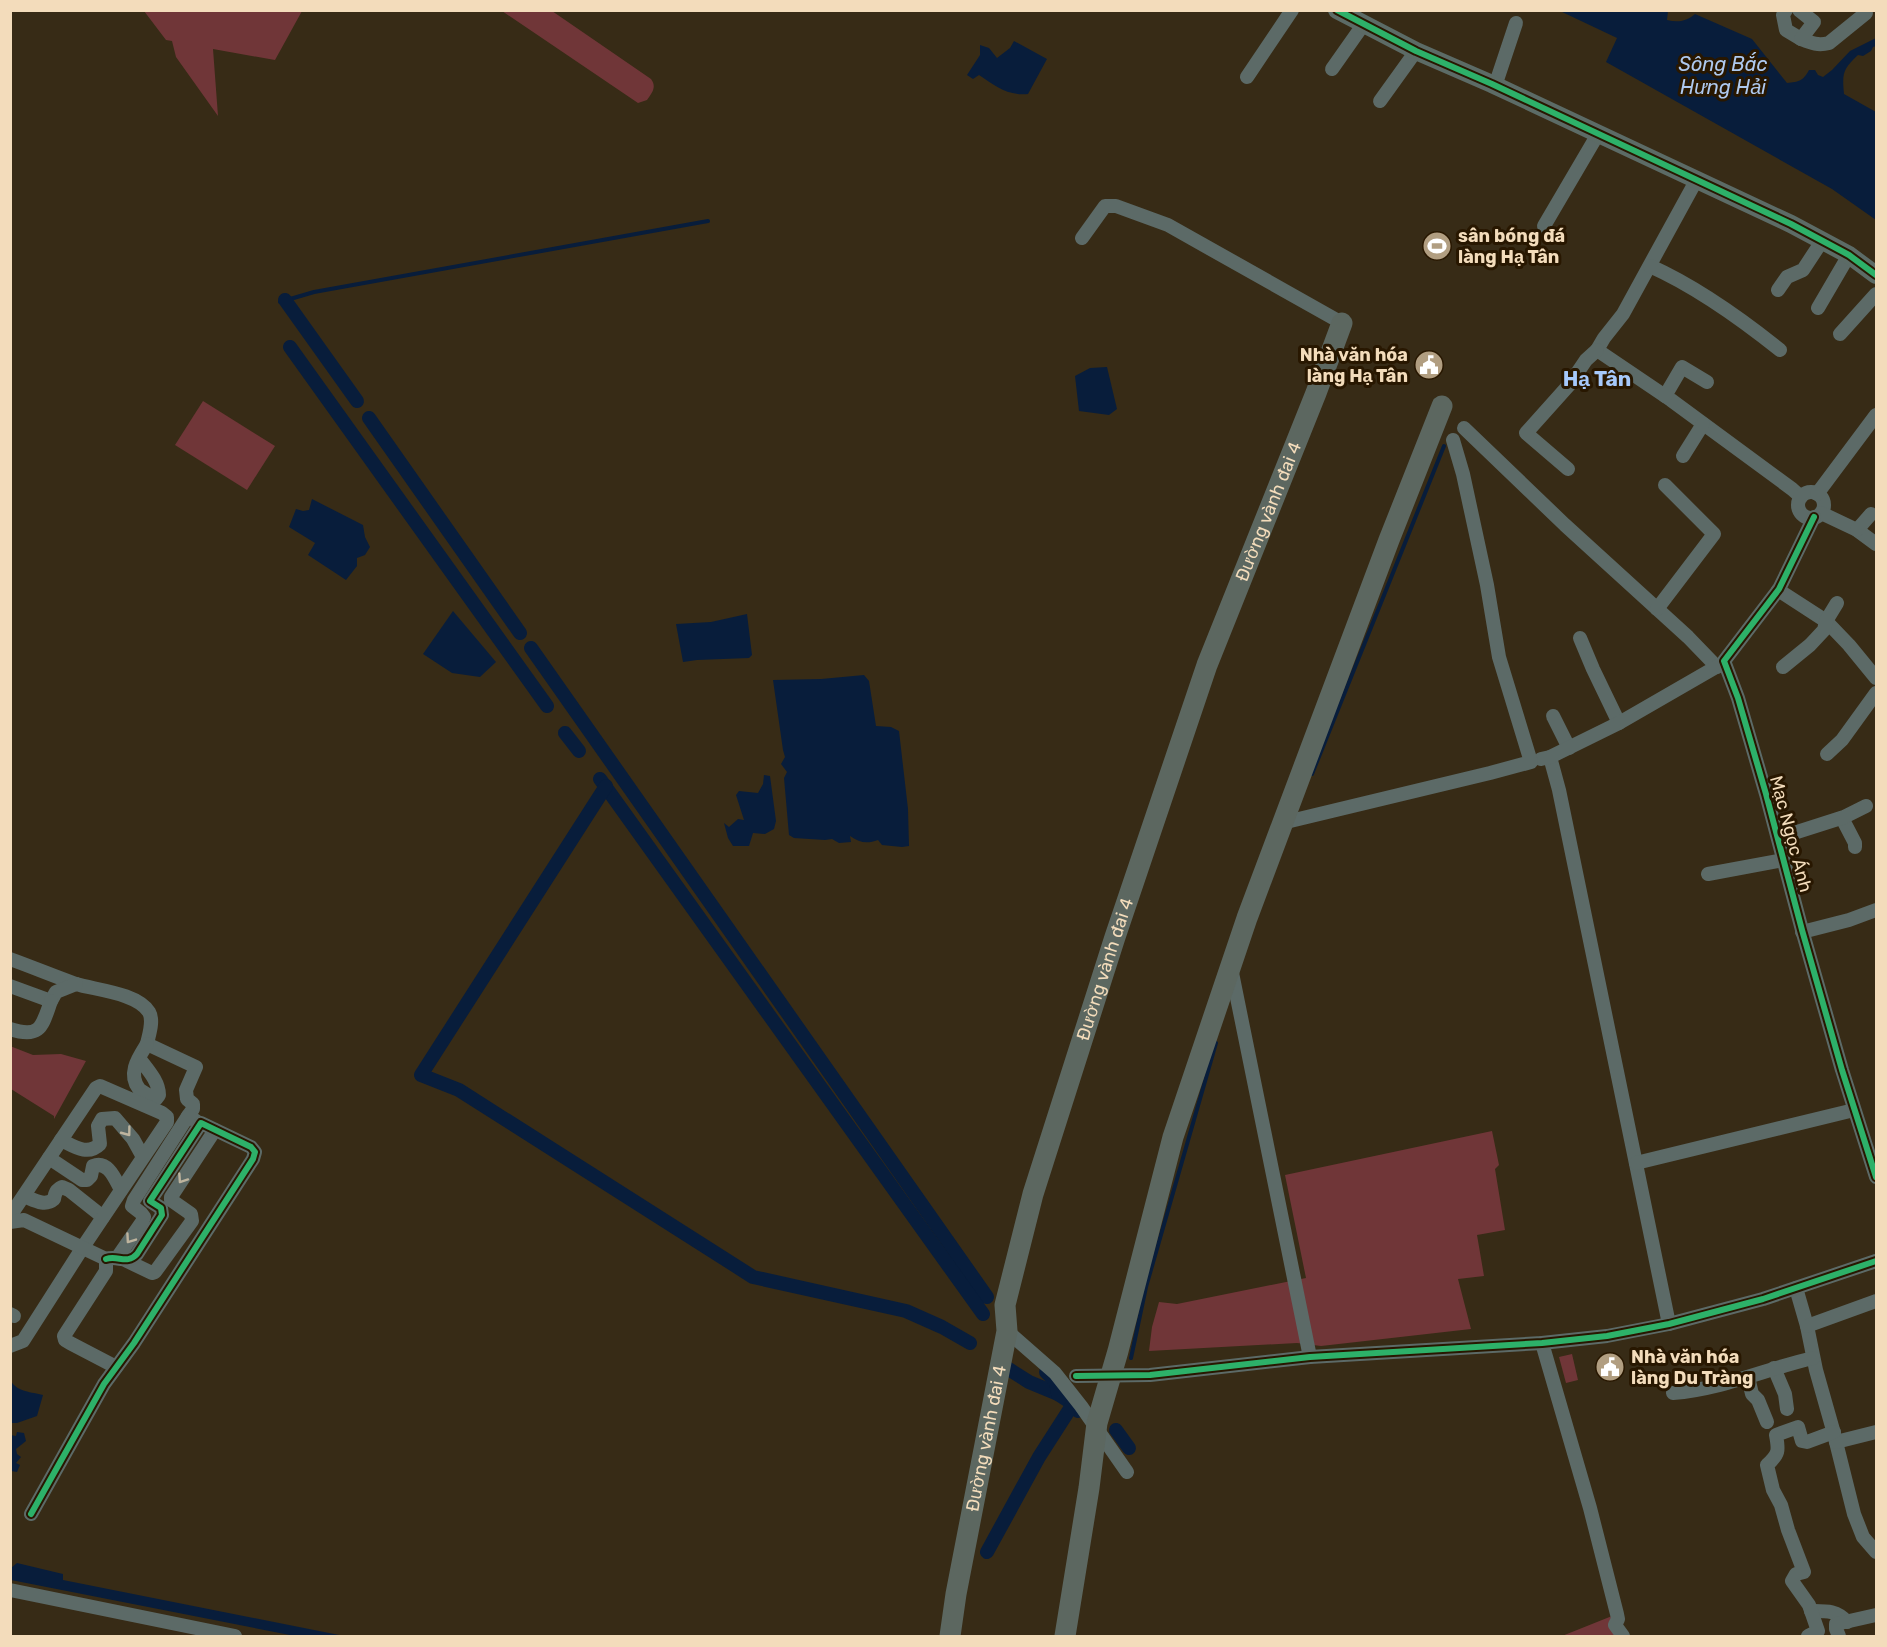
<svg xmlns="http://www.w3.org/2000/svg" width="1887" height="1647" font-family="Rubik,sans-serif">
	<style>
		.green { fill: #703638 }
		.water { fill: #081d3b }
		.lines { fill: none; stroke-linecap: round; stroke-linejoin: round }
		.stream { stroke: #081d3b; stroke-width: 4 }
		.canal { stroke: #081d3b; stroke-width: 14 }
		.street { stroke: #5c6a67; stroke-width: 14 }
		.secondary { stroke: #5c6b66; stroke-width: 18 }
		.primary { stroke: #5c6760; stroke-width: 21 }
		.cycleway-casing { stroke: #281700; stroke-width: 10 }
		.cycleway { stroke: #2db169; stroke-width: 6 }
		.oneway { stroke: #beb49e }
		.labels { text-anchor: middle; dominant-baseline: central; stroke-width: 6; stroke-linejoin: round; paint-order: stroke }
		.poi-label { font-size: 18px; font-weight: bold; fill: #f3dcbb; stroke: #281700; text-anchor: start }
		.street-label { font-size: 18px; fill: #f3dcbb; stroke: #281700 }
		.water-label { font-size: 20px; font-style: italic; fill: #aec9ef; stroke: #281700 }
		.quarter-label { font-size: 21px; font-weight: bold; fill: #a6c9fb; stroke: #281700 }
	</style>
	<rect width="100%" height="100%" fill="#372b16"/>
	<!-- green -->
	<g class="green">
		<polygon points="144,11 302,11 275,60 213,49 218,116 176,57 172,41 166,40"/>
		<path d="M502,11H552L651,79C657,87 652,93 647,100L638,103Z"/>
		<polygon points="203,401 275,446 247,490 175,445"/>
		<polygon points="10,1046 33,1055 61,1054 86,1061 54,1119 54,1116 11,1089"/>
		<polygon points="1492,1131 1499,1165 1495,1169 1505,1230 1477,1235 1484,1276 1458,1279 1471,1329 1321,1346 1297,1343 1149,1351 1152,1327 1159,1302 1177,1304 1306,1278 1285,1175"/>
		<polygon points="1572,1354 1578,1380 1566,1383 1559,1357"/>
		<polygon points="1617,1614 1623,1636 1562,1636"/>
	</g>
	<!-- water -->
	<g class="water">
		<path d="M1560,11H1668L1667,20C1678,23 1687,21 1695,14L1752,39L1787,83C1799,82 1803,81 1809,70H1815L1818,75L1823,77L1832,70L1850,51L1876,38V46L1873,47L1871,51L1863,56L1858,55C1843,69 1842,73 1844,94L1876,112V220L1832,189L1606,62L1617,38Z"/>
		<path d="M1014,41L1047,59L1028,94C1008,96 995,86 979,75L973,79L967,75L980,55V45L989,48L997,58L1010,48Z"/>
		<polygon points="1107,367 1117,409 1109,415 1079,411 1075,376 1090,368"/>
		<polygon points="312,499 363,525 365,537 370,547 365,555 357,558 357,566 346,580 308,555 315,543 289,527 296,509 303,511 309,510"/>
		<polygon points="453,611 496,662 480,677 452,673 423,654"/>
		<polygon points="747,614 752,655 749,658 697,660 683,662 676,624 711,622"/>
		<path d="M864,675L869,681L876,726L891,727L899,731L908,809L909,846L902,847L882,845L878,840C867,844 860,843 850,836L851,842L839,843L832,839L825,840L794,838L789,835L784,778L787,772L781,764L785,757L783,750L773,680L821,679Z"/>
		<polygon points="764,775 770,776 776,821 774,829 765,834 753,833 749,846 733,846 728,838 724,823 729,827 738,819 744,820 736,795 739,791 758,793 763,784"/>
		<path d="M11,1381C17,1392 32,1392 43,1395L37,1416L17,1423H11Z"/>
		<polygon points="17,1432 24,1433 26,1441 16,1449 17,1454 21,1457 16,1463 20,1465 17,1472 11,1471 10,1435 16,1436"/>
		<polygon points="17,1563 63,1574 63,1580 344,1636 295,1636 11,1580 11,1568"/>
	</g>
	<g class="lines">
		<!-- stream -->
		<g class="stream">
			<polyline points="280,302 314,292 708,221"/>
			<polyline points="1312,774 1444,446"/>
			<polyline points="1131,1358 1146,1287 1216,1043"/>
		</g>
		<!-- canal -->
		<g class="canal">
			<polyline points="285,300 357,401"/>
			<polyline points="290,347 547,706"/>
			<polyline points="369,418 520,633"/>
			<polyline points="531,648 987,1297"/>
			<polyline points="565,733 579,751"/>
			<polyline points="600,779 983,1314"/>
			<polyline points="606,786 421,1075 459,1090 753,1277 906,1311 942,1327 970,1343"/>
			<polyline points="1007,1368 1029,1382 1058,1394"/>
			<polyline points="1046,1372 1056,1382 1058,1394 1072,1403 1078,1411"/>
			<polyline points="1116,1430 1129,1448"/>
			<polyline points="987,1552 1039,1457 1073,1404"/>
		</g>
		<!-- street -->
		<g class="street">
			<polyline points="1786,10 1783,15 1786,30 1801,39"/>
			<path d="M1799,10L1814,22L1801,39C1811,43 1818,46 1829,43L1866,13"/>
			<polyline points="1332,69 1363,25"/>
			<polyline points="1247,77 1292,10"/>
			<polyline points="1495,86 1516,23"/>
			<polyline points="1380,101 1416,51"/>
			<polyline points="1697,179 1623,314 1604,338 1597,350 1671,400 1792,489 1801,497"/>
			<polyline points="1544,226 1598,134"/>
			<polyline points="1082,238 1105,206 1116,206 1168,225 1342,323"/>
			<path d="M1650,266C1697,287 1740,318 1780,350"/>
			<polyline points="1778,290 1787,277 1803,270 1822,241"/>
			<polyline points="1818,308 1849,255"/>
			<polyline points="1840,334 1876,294"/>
			<polyline points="1665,396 1682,367 1707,382"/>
			<polyline points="1464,428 1565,525 1688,637 1717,667"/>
			<polyline points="1683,456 1703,424"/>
			<polyline points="1568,469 1526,433 1569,385 1586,360 1597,350"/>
			<circle cx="1811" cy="505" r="13"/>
			<polyline points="1817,494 1876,415"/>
			<polyline points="1821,513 1857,530 1876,544"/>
			<polyline points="1814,517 1779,589 1724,661 1738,698 1766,794 1802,930 1842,1070 1876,1177"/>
			<polyline points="1857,530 1871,514"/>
			<polyline points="1778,590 1826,621 1849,645 1876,678"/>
			<polyline points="1657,609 1714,534 1665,485"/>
			<polyline points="1580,638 1593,669 1619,723"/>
			<polyline points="1783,667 1810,645 1824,630 1826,621 1837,603"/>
			<polyline points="1553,716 1569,748"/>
			<polyline points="1827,754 1842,740 1876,693"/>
			<polyline points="1550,757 1559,790 1669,1324"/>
			<polyline points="1541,759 1550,757 1619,723 1723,663"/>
			<polyline points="1842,818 1855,843 1855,847"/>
			<polyline points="1282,823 1490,773 1531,762 1499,657 1487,585 1463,474 1453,440"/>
			<polyline points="1778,838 1844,817 1866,806"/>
			<polyline points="1708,874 1784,860"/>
			<polyline points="1802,932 1849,920 1876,910"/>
			<path d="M10,959C32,967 54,976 76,984C96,990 137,993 149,1012C154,1021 149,1034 147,1044L196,1067L186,1090L187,1099L193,1104V1109L188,1116"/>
			<polyline points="1231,968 1310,1357"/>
			<polyline points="10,986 51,1001 56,992 76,984"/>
			<path d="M10,1029C41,1039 42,1026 51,1001"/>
			<path d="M139,1058C147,1069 159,1081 159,1095L156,1099C151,1096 143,1093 139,1089C127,1073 139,1057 147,1044"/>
			<path d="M61,1140C75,1147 88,1156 100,1144L98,1126L102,1119L115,1118L133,1139L143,1157"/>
			<path d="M49,1158L82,1180H87L91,1176L93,1166C108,1160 115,1179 121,1190"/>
			<polyline points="1636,1163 1854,1110"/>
			<path d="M24,1196C34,1200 45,1207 54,1199C55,1193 56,1190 62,1187L69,1190L103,1217"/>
			<polyline points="10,1216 96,1088 100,1086 162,1113 167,1117 167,1122 83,1247 23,1341 10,1346"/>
			<polyline points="10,1222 24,1220 106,1259 106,1271 64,1336 65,1340 70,1343 116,1367"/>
			<polyline points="117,1258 142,1222 144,1217 141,1213 132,1206 134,1200 188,1116 196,1121"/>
			<polyline points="127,1261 152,1273 155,1272 192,1221 191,1214 171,1200 171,1197 215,1130"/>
			<polyline points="1796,1288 1807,1326 1816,1370 1833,1430 1854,1514 1863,1537 1876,1552"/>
			<polyline points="10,1314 14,1316"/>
			<polyline points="1807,1326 1876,1301"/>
			<polyline points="1007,1331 1055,1373 1081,1406 1127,1472"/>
			<polyline points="1542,1343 1590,1508 1617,1614 1618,1619 1615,1625 1623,1636"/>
			<polyline points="1774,1368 1785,1394 1787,1409"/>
			<polyline points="1076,1376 1150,1375 1310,1357 1542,1343 1607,1336 1669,1324 1763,1299 1876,1261"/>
			<polyline points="1748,1377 1752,1394 1758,1400 1767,1422"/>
			<path d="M1673,1393C1722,1389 1766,1369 1813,1358"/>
			<polyline points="1836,1442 1876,1432"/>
			<path d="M31,1514L104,1384L134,1343L253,1159L255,1152L251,1147L201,1123L150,1201L161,1208L162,1215L137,1254C127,1265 118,1255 106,1259"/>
			<polyline points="10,1590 235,1636"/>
			<path d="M1811,1611C1825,1611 1837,1610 1847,1622"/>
			<path d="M1808,1636L1818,1631L1809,1605L1792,1581L1796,1574L1804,1572L1788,1530L1781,1505L1773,1490L1767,1465C1779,1454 1779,1451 1776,1435L1798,1427L1802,1441L1807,1442L1834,1432"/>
			<polyline points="1839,1636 1836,1629 1836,1624 1876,1615"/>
		</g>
		<!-- secondary -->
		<polyline class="secondary" points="1337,10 1416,51 1492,84 1791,224 1849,255 1876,275"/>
		<!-- primary -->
		<g class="primary">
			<path id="s1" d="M950,1636L956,1594L1007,1331L1005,1305L1033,1194L1115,937L1207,665L1316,393L1342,323"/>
			<polyline points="1065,1636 1089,1488 1097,1423 1118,1351 1173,1137 1247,918 1389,540 1442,406"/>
		</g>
		<!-- cycleway casing -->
		<g class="cycleway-casing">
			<g id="cycleway">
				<polyline points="1337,10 1416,51 1492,84 1791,224 1849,255 1876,275"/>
				<polyline points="1814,517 1779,589 1724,661 1738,698 1766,794 1802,930 1842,1070 1876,1177"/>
				<polyline points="1076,1376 1150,1375 1310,1357 1542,1343 1607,1336 1669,1324 1763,1299 1876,1261"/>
				<path d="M31,1514L104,1384L134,1343L253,1159L255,1152L251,1147L201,1123L150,1201L161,1208L162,1215L137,1254C127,1265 118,1255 106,1259"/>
			</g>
		</g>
		<!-- cycleway -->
		<use href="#cycleway" class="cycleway"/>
	</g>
	<!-- one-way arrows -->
	<defs><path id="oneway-chevron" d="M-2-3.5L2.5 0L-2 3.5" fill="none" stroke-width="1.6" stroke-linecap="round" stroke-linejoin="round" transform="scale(1.5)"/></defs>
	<g class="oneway">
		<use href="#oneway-chevron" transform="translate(127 1132) rotate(53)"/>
		<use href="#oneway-chevron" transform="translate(182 1179) rotate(124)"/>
		<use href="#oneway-chevron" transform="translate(130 1239) rotate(125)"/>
	</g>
	<!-- icons -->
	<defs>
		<g id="stadium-disc" transform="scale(1.5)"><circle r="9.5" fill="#b19e81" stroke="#281700"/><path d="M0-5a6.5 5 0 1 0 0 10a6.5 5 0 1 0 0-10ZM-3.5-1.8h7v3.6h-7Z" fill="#fff"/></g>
		<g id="civic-disc" transform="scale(1.5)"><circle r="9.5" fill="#b19e81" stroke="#281700"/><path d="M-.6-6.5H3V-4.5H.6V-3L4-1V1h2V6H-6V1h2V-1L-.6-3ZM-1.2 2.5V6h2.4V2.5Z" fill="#fff"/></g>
	</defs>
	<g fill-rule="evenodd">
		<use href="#stadium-disc" x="1437" y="246"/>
		<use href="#civic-disc" x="1429" y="365"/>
		<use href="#civic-disc" x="1610" y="1367"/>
	</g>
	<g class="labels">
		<!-- poi labels -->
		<g class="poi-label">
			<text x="1458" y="236">sân bóng đá<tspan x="1458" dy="21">làng Hạ Tân</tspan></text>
			<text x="1408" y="355" text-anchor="end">Nhà văn hóa<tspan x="1408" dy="21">làng Hạ Tân</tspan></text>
			<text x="1631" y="1357">Nhà văn hóa<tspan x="1631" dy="21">làng Du Tràng</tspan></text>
		</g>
		<!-- street labels -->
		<g class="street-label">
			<text stroke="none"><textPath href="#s1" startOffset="1173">Đường vành đai 4</textPath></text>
			<text transform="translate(1791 834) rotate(75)">Mạc Ngọc Ánh</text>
			<text stroke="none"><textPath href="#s1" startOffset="687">Đường vành đai 4</textPath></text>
			<text stroke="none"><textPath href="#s1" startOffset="201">Đường vành đai 4</textPath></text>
		</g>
		<!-- water labels -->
		<g class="water-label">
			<text x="1723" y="64">Sông Bắc<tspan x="1723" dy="23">Hưng Hải</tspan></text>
		</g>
		<!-- quarter labels -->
		<g class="quarter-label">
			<text x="1597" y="378">Hạ Tân</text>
		</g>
	</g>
	<!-- border -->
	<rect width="1887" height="1647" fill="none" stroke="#f3dcbb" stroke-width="24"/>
</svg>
